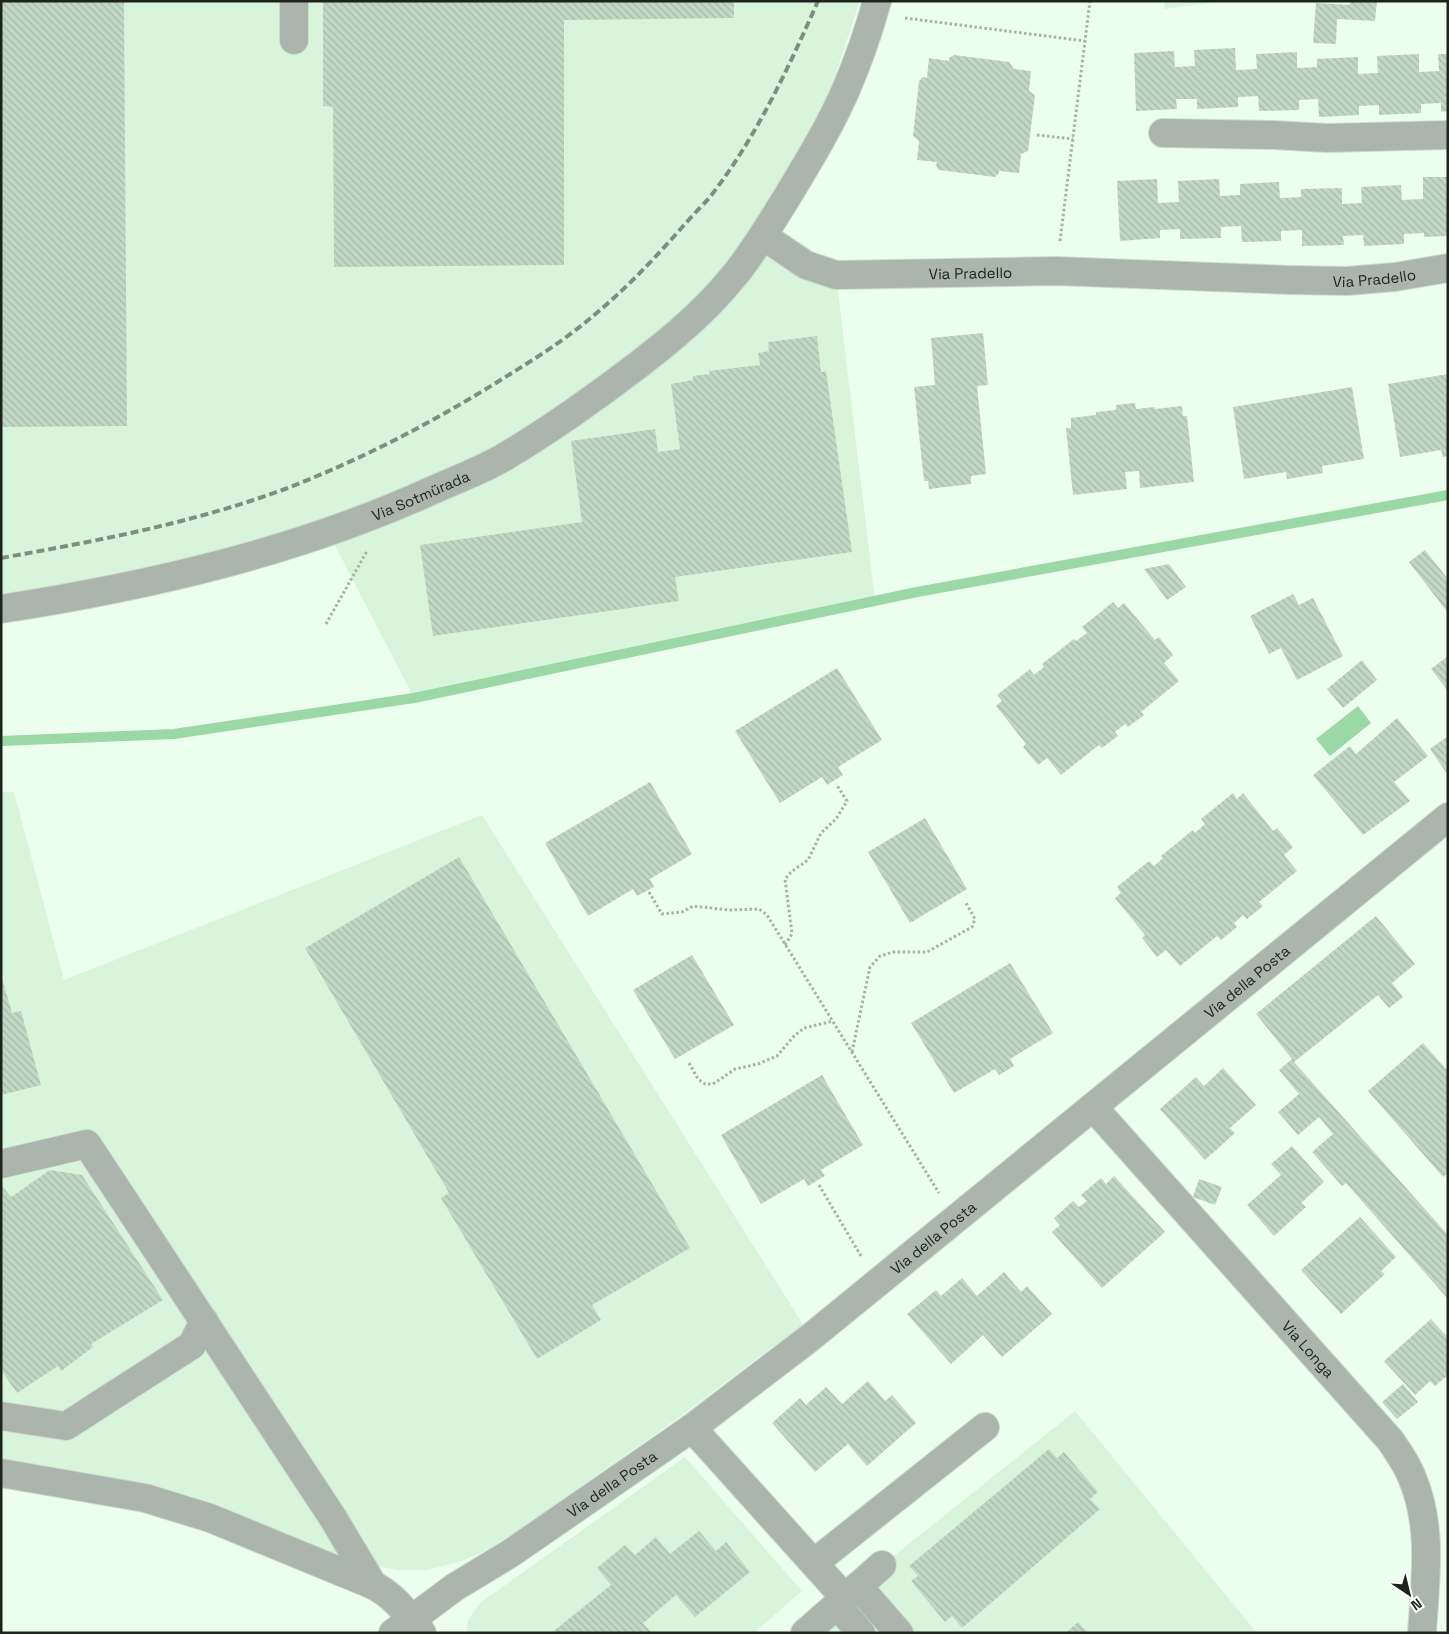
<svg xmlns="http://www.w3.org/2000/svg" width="1449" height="1634" font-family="'Space Grotesk',sans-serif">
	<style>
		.built { fill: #d8f5dc }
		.water { fill: #9cd7a6 }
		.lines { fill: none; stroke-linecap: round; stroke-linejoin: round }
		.stream { stroke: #9cd7a6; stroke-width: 10 }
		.building { fill: url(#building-back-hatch) }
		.minor-casing { stroke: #cbdccd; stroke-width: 30 }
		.path { stroke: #a5b4a7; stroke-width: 3; stroke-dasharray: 2.5 2.5; stroke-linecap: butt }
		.minor { stroke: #acb5ad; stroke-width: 28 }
		.rail { stroke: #808d81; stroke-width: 4; stroke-dasharray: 8 4; stroke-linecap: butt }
		.labels { text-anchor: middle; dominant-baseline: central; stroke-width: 5; stroke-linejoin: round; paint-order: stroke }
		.street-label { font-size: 15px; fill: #1c241d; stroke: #fff }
	</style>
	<defs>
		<pattern id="building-back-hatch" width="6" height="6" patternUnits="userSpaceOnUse" patternTransform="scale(1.25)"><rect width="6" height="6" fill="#c2d8c5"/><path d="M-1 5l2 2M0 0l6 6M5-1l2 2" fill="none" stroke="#a6b9a9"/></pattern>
	</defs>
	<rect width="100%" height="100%" fill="#ecffee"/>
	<!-- built -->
	<g class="built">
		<polygon points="1,1 860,1 829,94 756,231 685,313 638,354 501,446 391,496 325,520 144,574 1,596"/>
		<polygon points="1165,1 1223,1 1164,9"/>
		<polygon points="763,236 836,275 875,600 414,698 328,532 575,412"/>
		<polygon points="1,792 14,792 64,980 482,815 811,1337 779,1342 681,1416 513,1534 483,1552 462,1561 427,1570 398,1570 376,1566 210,1518 1,1473"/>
		<polygon points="1075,1411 1257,1633 819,1633 897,1565 891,1558"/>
		<polygon points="685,1457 802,1591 754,1633 466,1633 468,1620 481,1602"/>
	</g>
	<!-- water -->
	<polygon class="water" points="1358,706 1371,723 1330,756 1316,739"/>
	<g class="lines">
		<!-- stream -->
		<polyline class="stream" points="1,741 174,734 414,698 917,592 1448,495"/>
	</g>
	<!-- building -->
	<g class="building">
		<polygon points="1,1 124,1 127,426 1,427"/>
		<polygon points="323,1 734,1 734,18 564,20 564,265 334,267 333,107 323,106"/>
		<polygon points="1350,1 1377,1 1375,21 1337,19 1336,44 1313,43 1316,3 1350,5"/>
		<polygon points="1235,48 1236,70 1257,69 1256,54 1297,52 1297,68 1317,67 1317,59 1358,57 1358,74 1378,73 1377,56 1419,54 1419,72 1439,71 1438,54 1448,54 1448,111 1441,112 1441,103 1421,104 1421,113 1379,115 1379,105 1359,106 1359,115 1319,117 1318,99 1299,100 1299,110 1259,111 1258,96 1238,97 1238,107 1197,109 1197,99 1176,99 1177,109 1136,111 1134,53 1174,51 1175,67 1195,66 1194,50"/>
		<polygon points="954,55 1009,62 1014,69 1031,71 1029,91 1035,95 1028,151 1021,154 1019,173 999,171 999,173 995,177 939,170 936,166 937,162 917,160 919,141 913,136 919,81 923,77 927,78 929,58 949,61 949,58"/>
		<polygon points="1423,177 1448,177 1448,236 1424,237 1424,233 1404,234 1404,244 1364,246 1363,235 1343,236 1344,245 1302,246 1302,230 1281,231 1281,241 1242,242 1241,226 1221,227 1221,238 1180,239 1180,229 1160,230 1160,238 1120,241 1117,181 1157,179 1158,203 1179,202 1178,181 1219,179 1220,196 1240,195 1240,184 1279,182 1280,198 1301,197 1301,189 1342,188 1342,204 1362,203 1361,187 1401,185 1402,200 1423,199"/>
		<polygon points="983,333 988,385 977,386 986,474 971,476 971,484 929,489 928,481 924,481 914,387 935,385 931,338"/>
		<polygon points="817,336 821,372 826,371 852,552 675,577 679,601 433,636 420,545 582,522 571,441 655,429 658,452 680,449 671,384 693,380 693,376 710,374 709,371 760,365 758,353 769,351 768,342"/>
		<polygon points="1448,374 1448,456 1443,457 1441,450 1400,457 1388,384"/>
		<polygon points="1352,387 1364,459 1322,466 1323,473 1287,479 1286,472 1244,479 1233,407"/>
		<polygon points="1135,403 1136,409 1155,407 1155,409 1182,406 1183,416 1187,416 1194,482 1140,488 1139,471 1125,472 1127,489 1073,495 1066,428 1071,428 1071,418 1096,415 1096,412 1116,410 1116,405"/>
		<polygon points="1425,550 1448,579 1448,613 1409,562"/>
		<polygon points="1169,564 1186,587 1167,600 1144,569"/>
		<polygon points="1293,594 1299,605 1313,598 1343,656 1297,680 1281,648 1269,654 1250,616"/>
		<polygon points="1113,602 1118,608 1124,603 1155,640 1159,637 1173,655 1164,663 1179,681 1141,712 1144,715 1128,727 1125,724 1115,732 1118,736 1102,748 1099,745 1061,775 1047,758 1038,765 1023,747 1026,744 996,706 1002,701 997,695 1030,669 1034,675 1044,667 1042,664 1074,639 1076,641 1087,633 1082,627"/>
		<polygon points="1448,656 1448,691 1431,669"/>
		<polygon points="1362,660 1377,680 1343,708 1327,689"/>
		<polygon points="837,668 882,740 838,767 843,775 827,785 822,777 780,803 735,731"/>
		<polygon points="1397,718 1428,756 1394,782 1410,801 1363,835 1313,775 1350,746 1356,754"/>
		<polygon points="1448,736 1448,775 1430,749"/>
		<polygon points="650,782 692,854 650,879 654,887 637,896 633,889 588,916 545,843"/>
		<polygon points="1233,793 1237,799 1243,793 1273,831 1277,828 1293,847 1284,855 1297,871 1259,902 1263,906 1247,919 1243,915 1234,923 1237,927 1221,940 1217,936 1180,966 1166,950 1157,957 1142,938 1145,935 1115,898 1121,893 1117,887 1149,861 1154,866 1163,858 1161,856 1193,830 1195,833 1205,824 1201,819"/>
		<polygon points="925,818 967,889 910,923 868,852"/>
		<polygon points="459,857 690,1248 592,1305 601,1320 537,1359 441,1198 449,1193 305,948"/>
		<polygon points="1376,916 1415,964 1392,983 1403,997 1389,1008 1378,995 1294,1062 1448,1235 1448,1299 1346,1183 1342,1186 1312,1152 1333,1134 1319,1117 1298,1135 1278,1112 1299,1094 1279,1070 1292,1059 1256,1014"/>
		<polygon points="692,955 734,1025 675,1059 633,990"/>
		<polygon points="1010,963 1053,1033 1010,1059 1014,1066 999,1075 995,1069 954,1093 911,1023"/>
		<polygon points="1,975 12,1013 21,1011 41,1085 1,1095"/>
		<polygon points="1423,1043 1448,1071 1448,1173 1443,1177 1368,1091"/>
		<polygon points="1223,1068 1256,1105 1230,1128 1235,1133 1205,1160 1160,1109 1196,1077 1204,1086"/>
		<polygon points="822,1075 863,1145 821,1170 825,1176 808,1186 804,1179 761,1204 721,1135"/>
		<polygon points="1292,1146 1324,1182 1301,1203 1306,1207 1274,1236 1247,1205 1281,1175 1271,1164"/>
		<polygon points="50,1170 82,1175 163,1300 91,1344 93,1347 61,1371 58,1366 17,1393 1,1370 1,1185 11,1197"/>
		<polygon points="1114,1176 1165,1232 1102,1288 1052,1232 1060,1225 1054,1218 1073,1201 1079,1207 1087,1201 1081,1195 1101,1178 1106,1184"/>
		<polygon points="1199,1179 1222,1187 1215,1205 1193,1197"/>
		<polygon points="1360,1217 1396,1257 1381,1271 1385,1274 1341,1314 1301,1270"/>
		<polygon points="1004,1272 1021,1292 1027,1286 1052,1314 1002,1357 983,1335 951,1364 907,1314 936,1290 941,1296 962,1278 977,1296"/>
		<polygon points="1431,1319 1448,1338 1448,1375 1435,1386 1430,1381 1415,1395 1384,1361"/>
		<polygon points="868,1381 885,1401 892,1395 916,1423 867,1466 848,1444 815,1472 772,1423 800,1398 806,1405 826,1387 842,1404"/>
		<polygon points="1403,1384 1418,1402 1397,1419 1382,1402"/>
		<polygon points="1049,1449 1057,1458 1064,1452 1098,1492 1090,1499 1100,1509 962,1628 952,1616 945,1622 911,1581 918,1576 909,1566"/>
		<polygon points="699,1531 716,1551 726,1542 750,1572 695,1617 676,1595 643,1623 652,1633 551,1633 611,1585 597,1568 625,1545 635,1555 656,1537 670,1554"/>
		<polygon points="1078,1622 1088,1633 1066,1633"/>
	</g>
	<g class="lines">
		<!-- minor casing -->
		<g class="minor-casing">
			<g id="minor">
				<polyline points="294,1 294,40"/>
				<polyline points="1163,133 1274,135 1327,138 1448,135"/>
				<path id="s1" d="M763,236L806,265L836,275L1056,271L1290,280L1347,281L1395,277L1448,268"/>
				<path id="s2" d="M1,609C149,586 297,552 433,490C457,479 483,470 506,456C543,434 579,409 614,383C656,352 700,318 733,277C754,252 770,224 787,197C808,162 831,125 847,87C859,59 869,30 877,1"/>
				<path id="s3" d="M1093,1107L1390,1440C1399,1453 1408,1466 1413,1480C1433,1529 1425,1582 1422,1633"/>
				<polyline points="1,1164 87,1144 333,1518 373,1585"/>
				<polyline points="1,1416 66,1426 192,1345 204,1321"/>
				<polyline points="692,1428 845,1598 837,1605 861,1633"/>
				<path d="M1,1473L145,1498L210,1518L373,1585C395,1596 407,1614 422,1633"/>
				<polyline points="814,1563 985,1427"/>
				<polyline points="858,1586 899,1633"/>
				<polyline points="845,1598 882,1565"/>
				<path id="s4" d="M393,1633L455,1587L511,1553L692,1428L811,1337L1448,817"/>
				<polyline points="805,1633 837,1605"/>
			</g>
		</g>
		<!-- path -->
		<g class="path">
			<polyline points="905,18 1085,41"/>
			<polyline points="1037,135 1073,139"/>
			<polyline points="1060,241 1090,1"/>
			<polyline points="326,624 367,551"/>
			<polyline points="649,892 662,914 682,912 693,906 729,910 759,909 767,915 939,1193"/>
			<polyline points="785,945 792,934 785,879 791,872 808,860 821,833 836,819 847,801 836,784"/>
			<polyline points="852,1052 870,967 880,956 893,952 927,952 972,927 975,919 965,901"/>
			<polyline points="689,1063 698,1079 705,1084 713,1084 735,1069 758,1064 777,1056 794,1036 804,1028 833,1021"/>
			<polyline points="819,1185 861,1256"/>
		</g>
		<!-- minor -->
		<use href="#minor" class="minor"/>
		<!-- rail -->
		<path class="rail" d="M1,558C97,541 193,523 285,489C360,460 430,424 499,381C531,361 564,341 593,316C627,288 656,257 685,224C693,215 702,206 710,197C756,138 788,69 818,1"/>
	</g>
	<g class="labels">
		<!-- street labels -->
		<g class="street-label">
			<text stroke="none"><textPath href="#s1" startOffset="218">Via Pradello</textPath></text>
			<text stroke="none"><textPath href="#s1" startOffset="622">Via Pradello</textPath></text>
			<text stroke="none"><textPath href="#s2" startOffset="436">Via Sotmürada</textPath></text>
			<text stroke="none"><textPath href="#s4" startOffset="1075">Via della Posta</textPath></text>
			<text stroke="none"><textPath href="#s4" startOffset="670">Via della Posta</textPath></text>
			<text stroke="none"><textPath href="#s3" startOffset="324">Via Longa</textPath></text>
			<text stroke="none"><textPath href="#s4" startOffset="265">Via della Posta</textPath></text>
		</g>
	</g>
	<!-- border -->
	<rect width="1449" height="1634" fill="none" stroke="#1c241d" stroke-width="5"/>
	<!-- north arrow -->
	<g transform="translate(1409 1594) rotate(145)" stroke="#ffffff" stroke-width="4" paint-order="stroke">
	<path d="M0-4L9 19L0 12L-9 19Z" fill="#1c241d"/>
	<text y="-8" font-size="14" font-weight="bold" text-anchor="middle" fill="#1c241d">N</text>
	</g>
</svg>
